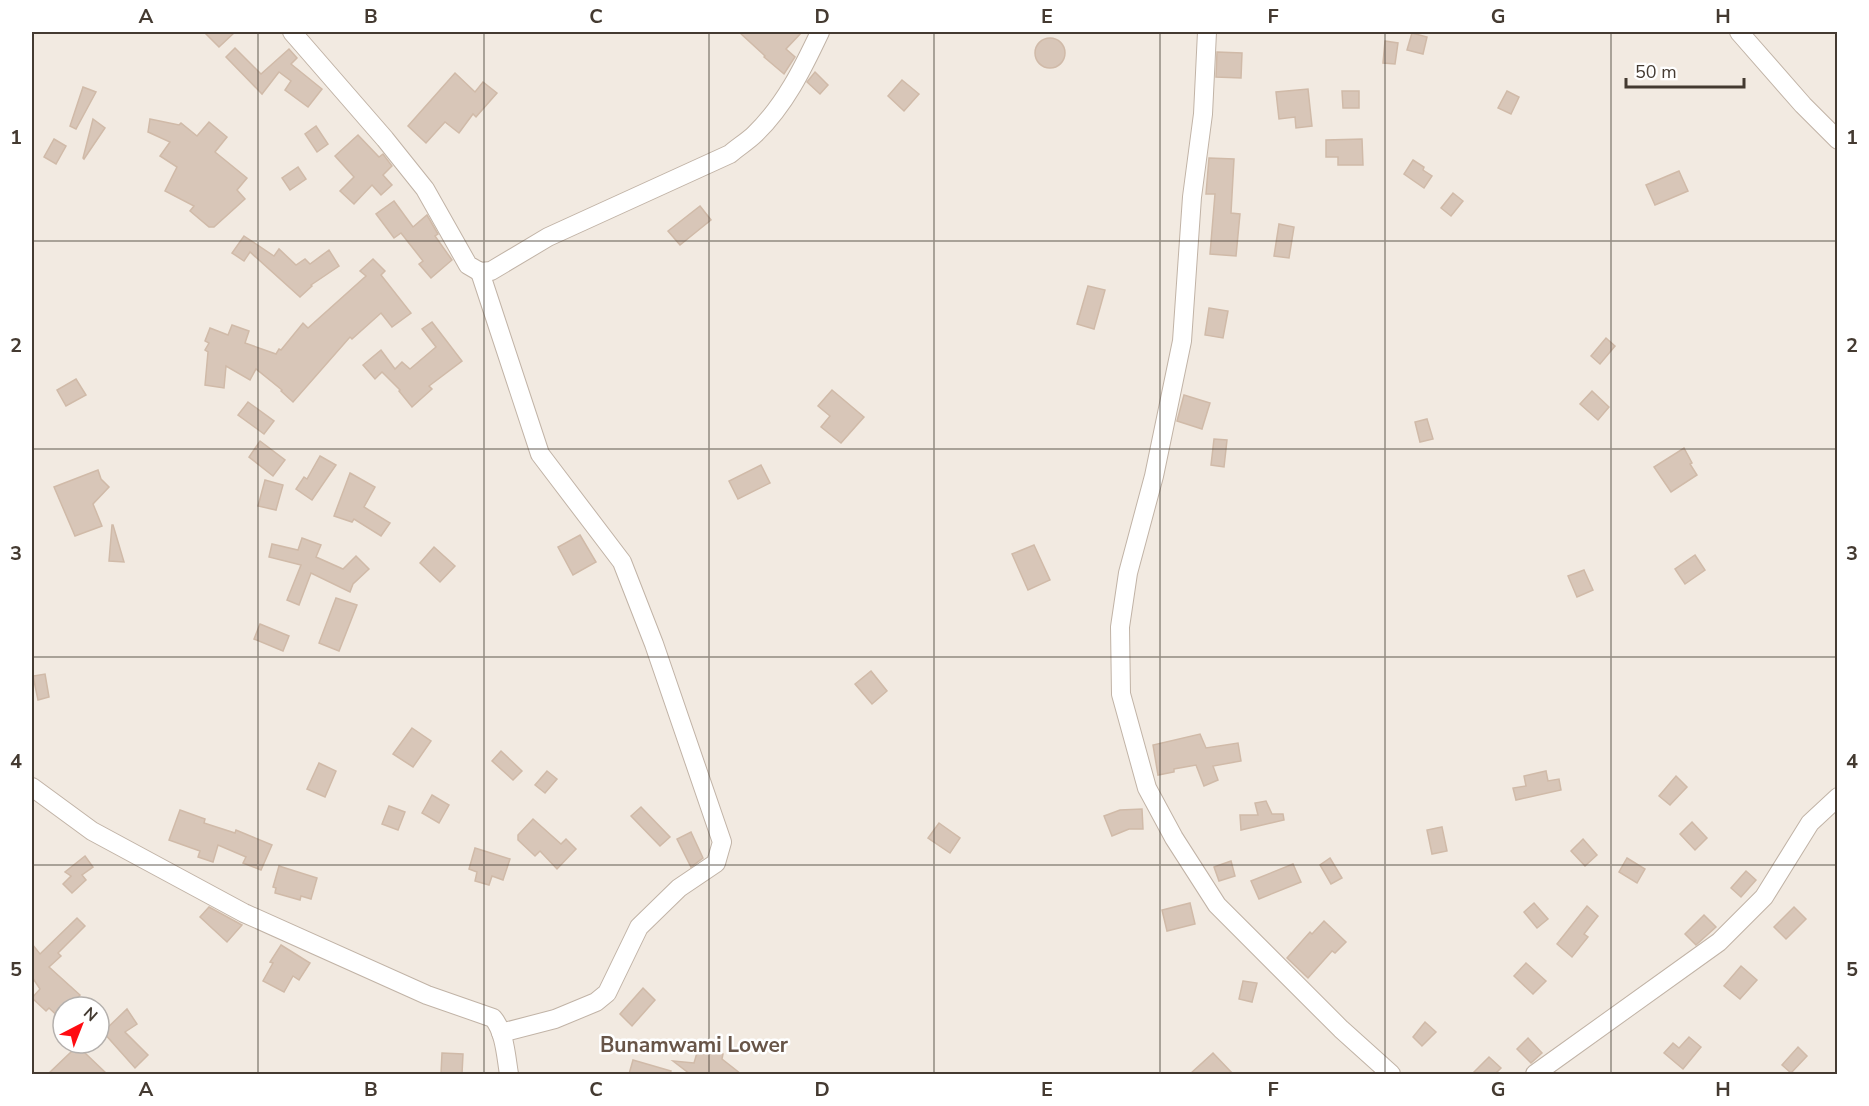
<svg xmlns="http://www.w3.org/2000/svg" width="1869" height="1106" font-family="'Nunito Sans',sans-serif">
	<style>
		.building { fill: #d8c6b8; stroke: #d0baa8; stroke-width: 1.5 }
		.lines { fill: none; stroke-linecap: round; stroke-linejoin: round }
		.street-casing { stroke: #c1b3a6; stroke-width: 20 }
		.street { stroke: #fff; stroke-width: 18 }
		.grid { fill: none; stroke: #443a31; stroke-width: 1.5; stroke-opacity: 0.55 }
		.labels { text-anchor: middle; dominant-baseline: central; stroke-width: 5; stroke-linejoin: round; paint-order: stroke }
		.quarter-label { font-size: 21px; font-weight: bold; fill: #685548; stroke: #fff }
		.neatline { fill: none; stroke: #443a31; stroke-width: 2 }
		.grid-label { font-size: 20px; text-anchor: middle; font-weight: bold; fill: #443a31 }
	</style>
	<rect width="100%" height="100%" fill="#f2eae1"/>
	<!-- building -->
	<g class="building">
		<polygon points="204,32 235,32 219,47"/>
		<polygon points="739,32 802,32 786,49 795,57 784,74 764,57 765,56"/>
		<polygon points="1412,33 1427,37 1423,54 1407,50"/>
		<circle cx="1050" cy="53" r="15"/>
		<polygon points="1385,41 1398,43 1395,64 1383,63"/>
		<polygon points="235,48 261,74 289,49 297,58 291,64 322,89 308,107 285,90 291,81 279,72 262,94 226,57"/>
		<polygon points="1217,52 1242,53 1241,78 1216,77"/>
		<polygon points="815,72 828,85 820,94 807,82"/>
		<polygon points="455,73 475,92 483,82 497,93 476,117 473,114 459,133 445,122 426,143 408,126"/>
		<polygon points="902,80 919,94 904,111 888,96"/>
		<polygon points="83,87 96,92 76,129 70,126"/>
		<polygon points="1308,89 1312,126 1296,128 1295,117 1279,119 1276,92"/>
		<polygon points="1342,91 1359,91 1359,108 1343,108"/>
		<polygon points="1507,91 1519,97 1511,114 1498,108"/>
		<polygon points="93,119 105,128 84,159 83,158"/>
		<polygon points="150,119 179,125 181,123 197,136 209,122 227,137 215,152 247,178 237,190 245,199 214,227 209,227 190,211 194,206 165,191 177,167 160,156 170,142 148,132"/>
		<polygon points="316,126 328,144 317,152 305,134"/>
		<polygon points="358,135 379,157 383,154 392,166 383,175 392,185 381,195 372,185 354,204 340,191 354,177 335,156"/>
		<polygon points="54,139 66,146 56,164 44,157"/>
		<polygon points="1362,139 1363,165 1338,165 1338,157 1326,157 1326,140"/>
		<polygon points="1209,158 1234,159 1231,213 1240,214 1236,256 1210,254 1215,194 1206,194"/>
		<polygon points="1413,160 1424,167 1423,170 1432,176 1424,188 1404,174"/>
		<polygon points="298,167 306,179 290,190 282,178"/>
		<polygon points="1679,171 1688,191 1655,205 1646,185"/>
		<polygon points="1453,193 1463,201 1451,216 1441,208"/>
		<polygon points="394,201 413,227 427,215 438,234 435,236 452,260 431,278 419,264 423,261 401,233 394,238 376,214"/>
		<polygon points="700,206 711,220 680,245 668,231"/>
		<polygon points="1279,224 1294,227 1289,258 1274,256"/>
		<polygon points="244,236 274,256 279,249 296,265 305,259 310,264 329,250 339,266 311,285 312,286 300,297 250,252 244,261 232,253"/>
		<polygon points="373,259 385,271 381,275 411,313 392,327 381,313 352,339 350,337 293,402 281,391 282,390 256,369 250,380 226,366 224,388 205,385 208,352 205,350 209,343 205,341 210,328 228,335 232,325 249,331 245,343 276,354 279,349 281,350 303,323 308,328 366,276 360,271"/>
		<polygon points="1088,286 1105,290 1094,329 1077,324"/>
		<polygon points="1209,308 1228,311 1223,338 1205,335"/>
		<polygon points="432,322 462,361 429,386 432,389 412,407 399,391 400,390 382,372 375,379 363,365 381,350 395,369 402,362 410,369 436,347 422,329"/>
		<polygon points="1606,338 1615,346 1600,364 1591,356"/>
		<polygon points="76,379 86,395 66,406 57,390"/>
		<polygon points="832,390 864,417 841,443 821,427 830,416 818,406"/>
		<polygon points="1592,391 1609,407 1598,420 1580,404"/>
		<polygon points="1184,395 1210,403 1202,429 1177,421"/>
		<polygon points="248,402 274,421 264,434 238,415"/>
		<polygon points="1427,419 1433,439 1420,442 1415,422"/>
		<polygon points="1214,439 1227,440 1224,467 1211,465"/>
		<polygon points="260,441 285,460 273,476 249,457"/>
		<polygon points="1684,448 1692,463 1690,464 1697,475 1671,492 1654,467"/>
		<polygon points="320,456 336,465 312,500 296,489 304,477 307,479"/>
		<polygon points="761,465 770,483 738,499 729,481"/>
		<polygon points="98,470 101,479 109,487 93,504 102,526 75,536 54,487"/>
		<polygon points="350,473 375,487 364,507 390,523 381,536 354,519 352,522 334,516"/>
		<polygon points="265,480 283,485 276,510 258,506"/>
		<polygon points="112,525 113,525 124,562 109,561"/>
		<polygon points="580,535 596,562 573,575 558,547"/>
		<polygon points="302,538 321,545 316,557 343,569 356,556 369,569 353,584 350,592 311,573 299,605 287,600 301,565 269,557 272,544 298,550"/>
		<polygon points="1034,545 1050,580 1028,590 1012,554"/>
		<polygon points="434,547 455,566 440,582 420,563"/>
		<polygon points="1695,555 1705,570 1685,584 1675,569"/>
		<polygon points="1584,570 1593,590 1577,597 1568,576"/>
		<polygon points="336,598 357,605 339,651 319,643"/>
		<polygon points="260,624 289,636 283,651 254,639"/>
		<polygon points="871,671 887,691 872,704 855,684"/>
		<polygon points="45,674 49,697 38,700 33,676"/>
		<polygon points="412,728 431,741 413,767 393,754"/>
		<polygon points="1200,734 1206,748 1238,743 1241,761 1213,766 1218,780 1204,786 1196,765 1174,769 1174,772 1158,775 1153,745"/>
		<polygon points="501,751 522,771 513,780 492,761"/>
		<polygon points="319,763 336,771 325,797 307,789"/>
		<polygon points="547,771 557,779 545,793 535,785"/>
		<polygon points="1546,771 1548,781 1559,779 1561,790 1516,800 1513,788 1526,786 1524,776"/>
		<polygon points="1676,776 1687,787 1670,805 1659,796"/>
		<polygon points="432,795 449,805 439,823 422,813"/>
		<polygon points="1266,801 1272,814 1283,814 1284,820 1241,830 1240,815 1258,815 1255,803"/>
		<polygon points="389,806 405,812 398,830 382,824"/>
		<polygon points="641,807 670,837 660,846 631,816"/>
		<polygon points="1142,809 1143,829 1129,829 1112,836 1104,816 1120,810"/>
		<polygon points="180,810 205,819 204,823 235,833 236,830 272,845 261,870 243,863 246,857 218,845 213,862 198,857 200,851 169,840"/>
		<polygon points="533,819 561,844 566,839 576,849 557,869 540,851 535,856 518,840 518,835"/>
		<polygon points="1692,822 1707,838 1695,850 1680,834"/>
		<polygon points="939,823 960,838 950,853 928,838"/>
		<polygon points="1442,827 1447,851 1432,854 1427,830"/>
		<polygon points="691,832 703,858 691,867 677,839"/>
		<polygon points="1583,839 1597,855 1585,866 1571,851"/>
		<polygon points="475,848 510,859 503,880 492,876 489,885 475,881 477,872 469,869"/>
		<polygon points="85,856 93,867 82,875 86,880 72,893 63,884 71,876 65,872"/>
		<polygon points="1330,858 1342,878 1331,884 1320,865"/>
		<polygon points="1627,858 1645,869 1637,883 1619,872"/>
		<polygon points="1231,861 1235,876 1219,881 1214,867"/>
		<polygon points="1293,864 1301,882 1259,899 1251,881"/>
		<polygon points="279,866 317,878 311,899 301,896 300,900 275,893 276,888 273,887"/>
		<polygon points="1746,871 1756,880 1741,897 1731,888"/>
		<polygon points="1190,903 1195,924 1167,931 1162,910"/>
		<polygon points="1534,903 1548,919 1537,928 1524,912"/>
		<polygon points="1587,906 1598,916 1584,934 1588,937 1572,957 1557,944"/>
		<polygon points="209,907 242,925 227,942 200,917"/>
		<polygon points="1794,907 1806,919 1786,939 1774,927"/>
		<polygon points="1704,915 1716,927 1696,945 1685,934"/>
		<polygon points="77,918 85,926 58,953 61,956 49,967 80,995 70,1007 63,1007 63,1021 49,1008 46,1011 32,998 40,989 32,977 32,944 40,954"/>
		<polygon points="1324,921 1346,942 1335,953 1332,951 1308,978 1287,958 1310,932 1312,934"/>
		<polygon points="281,945 310,963 299,980 293,976 284,992 263,981 273,963 270,962"/>
		<polygon points="1526,963 1546,981 1533,994 1514,976"/>
		<polygon points="1741,966 1757,980 1740,999 1724,986"/>
		<polygon points="1243,981 1257,983 1252,1002 1239,999"/>
		<polygon points="643,988 655,1000 632,1026 620,1014"/>
		<polygon points="127,1009 137,1024 125,1032 148,1055 135,1068 103,1032"/>
		<polygon points="1425,1022 1436,1032 1422,1046 1413,1037"/>
		<polygon points="1689,1037 1701,1047 1683,1069 1664,1053 1673,1043 1679,1048"/>
		<polygon points="1528,1038 1542,1053 1531,1063 1517,1049"/>
		<polygon points="62,1043 93,1043 85,1053 107,1074 48,1074 72,1051"/>
		<polygon points="699,1046 723,1054 722,1059 741,1074 690,1074 673,1061 694,1063"/>
		<polygon points="1798,1047 1807,1056 1791,1073 1782,1065"/>
		<polygon points="442,1053 463,1054 462,1074 441,1074"/>
		<polygon points="1213,1053 1233,1074 1190,1074"/>
		<polygon points="1489,1057 1501,1068 1495,1074 1472,1074"/>
		<polygon points="633,1060 671,1071 670,1074 629,1074"/>
	</g>
	<g class="lines">
		<!-- street casing -->
		<g class="street-casing">
			<g id="street">
				<path d="M292,32L385,139L425,189L468,265L480,272L491,271L548,237L730,154C738,147 748,141 755,134C785,105 803,68 820,32"/>
				<polyline points="1207,32 1203,114 1192,197 1182,341 1154,476 1128,573 1120,627 1121,694 1147,788 1174,838 1217,905 1341,1029 1391,1074"/>
				<polyline points="1739,32 1803,105 1838,140"/>
				<polyline points="480,272 540,454 622,562 654,644 722,842 716,863 679,888 639,927 607,993 596,1002 555,1019 501,1033"/>
				<path d="M32,787L92,831L244,913L427,995L493,1018C505,1032 506,1057 509,1074"/>
				<polyline points="1535,1074 1719,942 1764,897 1810,823 1838,797"/>
			</g>
		</g>
		<!-- street -->
		<use href="#street" class="street"/>
	</g>
	<!-- grid -->
	<path class="grid" d="M258,32V1074M484,32V1074M709,32V1074M934,32V1074M1160,32V1074M1385,32V1074M1611,32V1074M32,241H1838M32,449H1838M32,657H1838M32,865H1838"/>
	<g class="labels">
		<!-- quarter labels -->
		<g class="quarter-label">
			<text x="694" y="1045">Bunamwami Lower</text>
		</g>
	</g>
	<!-- border -->
	<rect width="1869" height="1106" fill="none" stroke="#ffffff" stroke-width="66"/>
	<!-- north arrow -->
	<g transform="translate(81 1025) rotate(42)"><circle r="28" fill="#ffffff" stroke="#b4b0ad" stroke-width="1.5"/>
	<path d="M0-4.5L10 22L0 15L-10 22Z" fill="#ff0b11"/>
	<text y="-9" font-size="16" font-weight="bold" text-anchor="middle" fill="#443a31">N</text>
	</g>
	<!-- scale -->
	<path d="M1626 78v9h118v-9" fill="none" stroke="#443a31" stroke-width="3"/>
	<text x="1635" y="78" font-size="18" fill="#443a31" stroke="#ffffff" stroke-width="4.5" paint-order="stroke">50 m</text>
	<rect x="33" y="33" width="1803" height="1040" class="neatline"/>
	<g class="grid-label">
		<text x="146" y="23">A</text>
		<text x="371" y="23">B</text>
		<text x="596" y="23">C</text>
		<text x="822" y="23">D</text>
		<text x="1047" y="23">E</text>
		<text x="1273" y="23">F</text>
		<text x="1498" y="23">G</text>
		<text x="1723" y="23">H</text>
		<text x="16" y="144">1</text>
		<text x="1852" y="144">1</text>
		<text x="16" y="352">2</text>
		<text x="1852" y="352">2</text>
		<text x="16" y="560">3</text>
		<text x="1852" y="560">3</text>
		<text x="16" y="768">4</text>
		<text x="1852" y="768">4</text>
		<text x="16" y="976">5</text>
		<text x="1852" y="976">5</text>
		<text x="146" y="1096">A</text>
		<text x="371" y="1096">B</text>
		<text x="596" y="1096">C</text>
		<text x="822" y="1096">D</text>
		<text x="1047" y="1096">E</text>
		<text x="1273" y="1096">F</text>
		<text x="1498" y="1096">G</text>
		<text x="1723" y="1096">H</text>
	</g>
</svg>
